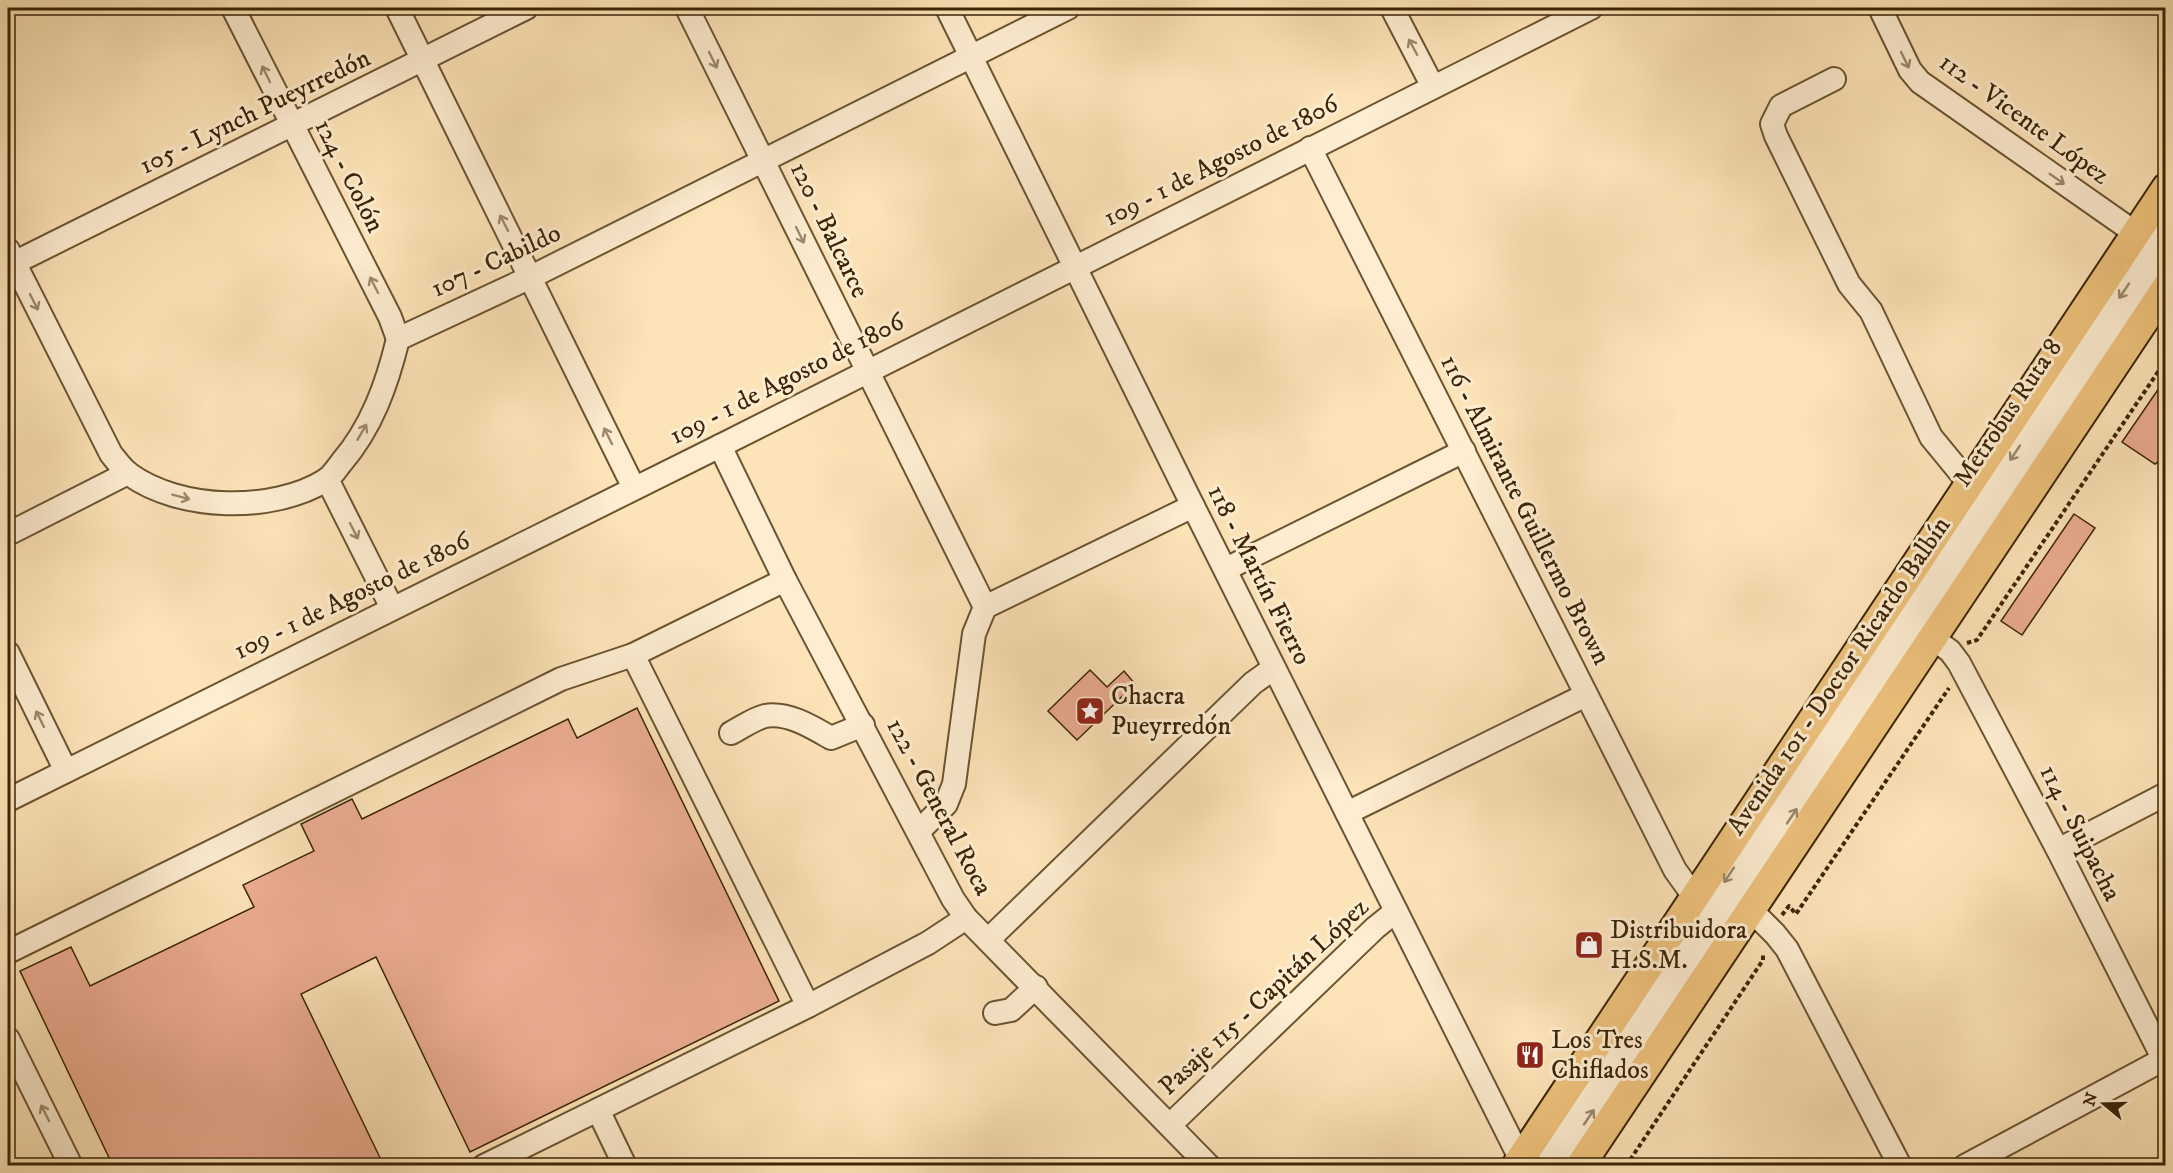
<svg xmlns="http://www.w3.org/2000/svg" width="2173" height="1173" font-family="'IM FELL DW Pica',serif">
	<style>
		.building { fill: #edad92; stroke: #3a2405; stroke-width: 1.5 }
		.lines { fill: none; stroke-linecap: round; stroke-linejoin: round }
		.minor-casing { stroke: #6b5432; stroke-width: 26 }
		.major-casing { stroke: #3a2405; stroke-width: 32 }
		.path { stroke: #3a2405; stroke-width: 4; stroke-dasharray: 4.5 3; stroke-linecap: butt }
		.minor { stroke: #feedd1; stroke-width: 22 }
		.major { stroke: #eec27c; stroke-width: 28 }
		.oneway { stroke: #9c886b }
		.labels { text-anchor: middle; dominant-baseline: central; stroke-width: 6; stroke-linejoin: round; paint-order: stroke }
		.street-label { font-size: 26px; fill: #3a2405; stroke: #feedd1 }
		.poi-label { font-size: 26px; fill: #3a2405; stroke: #feedd1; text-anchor: start }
	</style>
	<rect width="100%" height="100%" fill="#fde4b8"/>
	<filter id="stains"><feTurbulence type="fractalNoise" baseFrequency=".00333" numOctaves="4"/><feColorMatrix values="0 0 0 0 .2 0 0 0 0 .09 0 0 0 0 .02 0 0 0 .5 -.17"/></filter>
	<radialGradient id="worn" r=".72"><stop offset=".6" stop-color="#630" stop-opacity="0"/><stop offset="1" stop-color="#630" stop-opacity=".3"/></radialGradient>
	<!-- building -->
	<g class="building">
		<polygon points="2166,378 2166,457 2155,464 2122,442"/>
		<polygon points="2074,514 2095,528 2022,635 2001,621"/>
		<polygon points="1090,670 1107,687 1124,671 1135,684 1077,740 1048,711"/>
		<polygon points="637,708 779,1001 470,1152 376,957 301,994 384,1166 113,1166 20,971 71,947 90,986 254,907 243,885 314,851 301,824 352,799 362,819 568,719 577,738"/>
	</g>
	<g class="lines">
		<!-- minor casing -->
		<g class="minor-casing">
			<g id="minor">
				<polyline points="233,8 390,317 398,339"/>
				<polyline points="397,8 634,488"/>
				<polyline points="687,8 985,607"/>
				<polyline points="947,8 1193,506 1524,1166"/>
				<polyline points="1392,8 1433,87"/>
				<polyline points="1880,8 1910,70 1920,82 2134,232 2150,240"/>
				<polyline points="1834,79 1781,106 1772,124 1776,136 1849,284 1871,311 1931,437 1968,482"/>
				<polyline points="1310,148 1675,870 1693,895"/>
				<path d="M8,250L111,454C116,460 122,469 129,474C180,511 273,513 326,480C332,476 337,468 341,463C372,427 387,384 398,339"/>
				<polyline points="8,266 526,8"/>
				<polyline points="398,339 531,277 1068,8"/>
				<polyline points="720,446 785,580 953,899 966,918 1209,1166"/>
				<polyline points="327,479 392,608"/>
				<polyline points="8,534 128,473"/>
				<polyline points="1226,569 1464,451"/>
				<polyline points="1931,637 1950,651 1959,663 2058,850 2166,1064"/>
				<polyline points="8,653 66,771"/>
				<polyline points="633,655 808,1006"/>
				<path d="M731,733C741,728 753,719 765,716C788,712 812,727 831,738L863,725"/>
				<polyline points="8,800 720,446 1591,8"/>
				<polyline points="1347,813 1586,695"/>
				<polyline points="919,831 946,804 954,784 974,634 985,607 1193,506"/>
				<polyline points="2058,850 2166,794"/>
				<polyline points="1751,910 1775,934 1787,949 1900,1166"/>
				<polyline points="988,940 1253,683 1274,668"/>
				<polyline points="8,952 561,679 633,655 785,580"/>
				<polyline points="995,1013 1011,1010 1036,987"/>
				<polyline points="8,1039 71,1166"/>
				<polyline points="598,1110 625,1166"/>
				<polyline points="1170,1125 1375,928 1396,911"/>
				<polyline points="484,1166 808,1006 928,943 966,918"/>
				<polyline points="1536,1166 1557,1130 2166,230"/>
				<polyline points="1557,1166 2166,262"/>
				<polyline points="1965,1166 2166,1058"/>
			</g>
		</g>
		<!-- major casing -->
		<g class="major-casing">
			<g id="major">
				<polyline points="1516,1166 2166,188"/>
				<polyline points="1580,1166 2166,288"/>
			</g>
		</g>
		<!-- path -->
		<g class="path">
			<polyline points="1967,643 1977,640 2166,360"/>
			<polyline points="1782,915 1789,906 1796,914 1949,688"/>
			<polyline points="1626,1166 1763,960 1763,953"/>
		</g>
		<!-- minor -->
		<use href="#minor" class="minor"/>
		<!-- major -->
		<use href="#major" class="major"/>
	</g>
	<!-- one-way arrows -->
	<defs><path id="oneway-shaft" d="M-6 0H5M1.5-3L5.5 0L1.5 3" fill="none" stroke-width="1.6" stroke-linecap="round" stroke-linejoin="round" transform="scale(1.5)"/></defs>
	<g class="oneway">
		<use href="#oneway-shaft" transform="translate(1413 47) rotate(-118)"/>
		<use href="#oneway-shaft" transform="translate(713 60) rotate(64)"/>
		<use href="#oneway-shaft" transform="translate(1905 60) rotate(64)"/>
		<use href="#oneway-shaft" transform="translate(266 74) rotate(-116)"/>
		<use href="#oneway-shaft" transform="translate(2057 179) rotate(35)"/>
		<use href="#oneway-shaft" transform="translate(504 223) rotate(-117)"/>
		<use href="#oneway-shaft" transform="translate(800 235) rotate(64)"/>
		<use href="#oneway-shaft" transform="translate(374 285) rotate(-117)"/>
		<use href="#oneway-shaft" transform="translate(2124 291) rotate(124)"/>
		<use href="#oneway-shaft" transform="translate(34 302) rotate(63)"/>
		<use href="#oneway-shaft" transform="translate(362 432) rotate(-60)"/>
		<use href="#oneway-shaft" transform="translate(608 436) rotate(-116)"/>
		<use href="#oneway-shaft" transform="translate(2015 453) rotate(124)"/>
		<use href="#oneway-shaft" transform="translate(181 497) rotate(15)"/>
		<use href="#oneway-shaft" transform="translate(354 531) rotate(63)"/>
		<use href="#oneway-shaft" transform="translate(40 719) rotate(-116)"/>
		<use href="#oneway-shaft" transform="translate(1792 816) rotate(-56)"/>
		<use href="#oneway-shaft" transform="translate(1729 875) rotate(124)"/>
		<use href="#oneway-shaft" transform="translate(45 1113) rotate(-117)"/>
		<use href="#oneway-shaft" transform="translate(1589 1117) rotate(-56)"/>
	</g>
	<!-- icons -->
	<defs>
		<g id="sight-square" transform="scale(1.5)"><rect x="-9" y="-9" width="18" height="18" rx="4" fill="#8f2418" stroke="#feedd1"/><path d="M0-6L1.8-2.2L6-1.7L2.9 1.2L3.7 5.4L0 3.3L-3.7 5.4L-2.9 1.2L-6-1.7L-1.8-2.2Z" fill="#fff"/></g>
		<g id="shop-square" transform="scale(1.5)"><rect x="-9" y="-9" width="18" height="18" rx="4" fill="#8f2418" stroke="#feedd1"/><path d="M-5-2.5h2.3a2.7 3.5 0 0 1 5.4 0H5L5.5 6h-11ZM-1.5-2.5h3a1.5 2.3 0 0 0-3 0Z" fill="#fff"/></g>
		<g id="restaurant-square" transform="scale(1.5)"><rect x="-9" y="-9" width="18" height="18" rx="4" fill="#8f2418" stroke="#feedd1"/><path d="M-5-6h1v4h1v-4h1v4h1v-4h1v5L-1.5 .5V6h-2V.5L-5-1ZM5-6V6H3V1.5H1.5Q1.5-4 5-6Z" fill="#fff"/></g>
	</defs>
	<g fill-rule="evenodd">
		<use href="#sight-square" x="1090" y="711"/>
		<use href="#shop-square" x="1589" y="945"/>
		<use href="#restaurant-square" x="1530" y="1055"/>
	</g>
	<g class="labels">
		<!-- street labels -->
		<g class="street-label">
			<text transform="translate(255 112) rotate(-26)">105 - Lynch Pueyrredón</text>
			<text transform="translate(2024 119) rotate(36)">112 - Vicente López</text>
			<text transform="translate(1221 161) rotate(-27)">109 - 1 de Agosto de 1806</text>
			<text transform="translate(349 176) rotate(63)">124 - Colón</text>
			<text transform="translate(829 230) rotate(64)">120 - Balcarce</text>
			<text transform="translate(496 261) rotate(-25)">107 - Cabildo</text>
			<text transform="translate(787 379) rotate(-27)">109 - 1 de Agosto de 1806</text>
			<text transform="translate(2008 413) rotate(-56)">Metrobus Ruta 8</text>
			<text transform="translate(1525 510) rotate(63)">116 - Almirante Guillermo Brown</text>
			<text transform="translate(1259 575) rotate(63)">118 - Martín Fierro</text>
			<text transform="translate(352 596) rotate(-26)">109 - 1 de Agosto de 1806</text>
			<text transform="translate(1839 676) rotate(-56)">Avenida 101 - Doctor Ricardo Balbín</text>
			<text transform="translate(939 807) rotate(62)">122 - General Roca</text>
			<text transform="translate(2080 833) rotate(63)">114 - Suipacha</text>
			<text transform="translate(1264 997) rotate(-43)">Pasaje 115 - Capitán López</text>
		</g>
		<!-- poi labels -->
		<g class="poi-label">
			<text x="1111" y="696">Chacra<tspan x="1111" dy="30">Pueyrredón</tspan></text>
			<text x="1610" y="930">Distribuidora<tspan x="1610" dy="30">H.S.M.</tspan></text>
			<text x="1551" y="1040">Los Tres<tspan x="1551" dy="30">Chiflados</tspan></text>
		</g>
	</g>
	<!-- margin -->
	<rect width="2173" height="1173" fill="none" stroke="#fde4b8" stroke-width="30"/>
	<rect x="9" y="9" width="2155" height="1155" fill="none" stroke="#3a2405" stroke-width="3"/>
	<rect x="15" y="15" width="2143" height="1143" fill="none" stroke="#3a2405" stroke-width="1.5"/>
	<!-- north arrow -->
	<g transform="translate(2104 1104) rotate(289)" stroke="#feedd1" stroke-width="4.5" paint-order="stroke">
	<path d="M0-4.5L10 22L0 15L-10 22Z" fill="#3a2405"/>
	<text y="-9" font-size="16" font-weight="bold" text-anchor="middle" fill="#3a2405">N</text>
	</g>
	<rect width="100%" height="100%" filter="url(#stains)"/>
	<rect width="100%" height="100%" fill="url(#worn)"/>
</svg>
